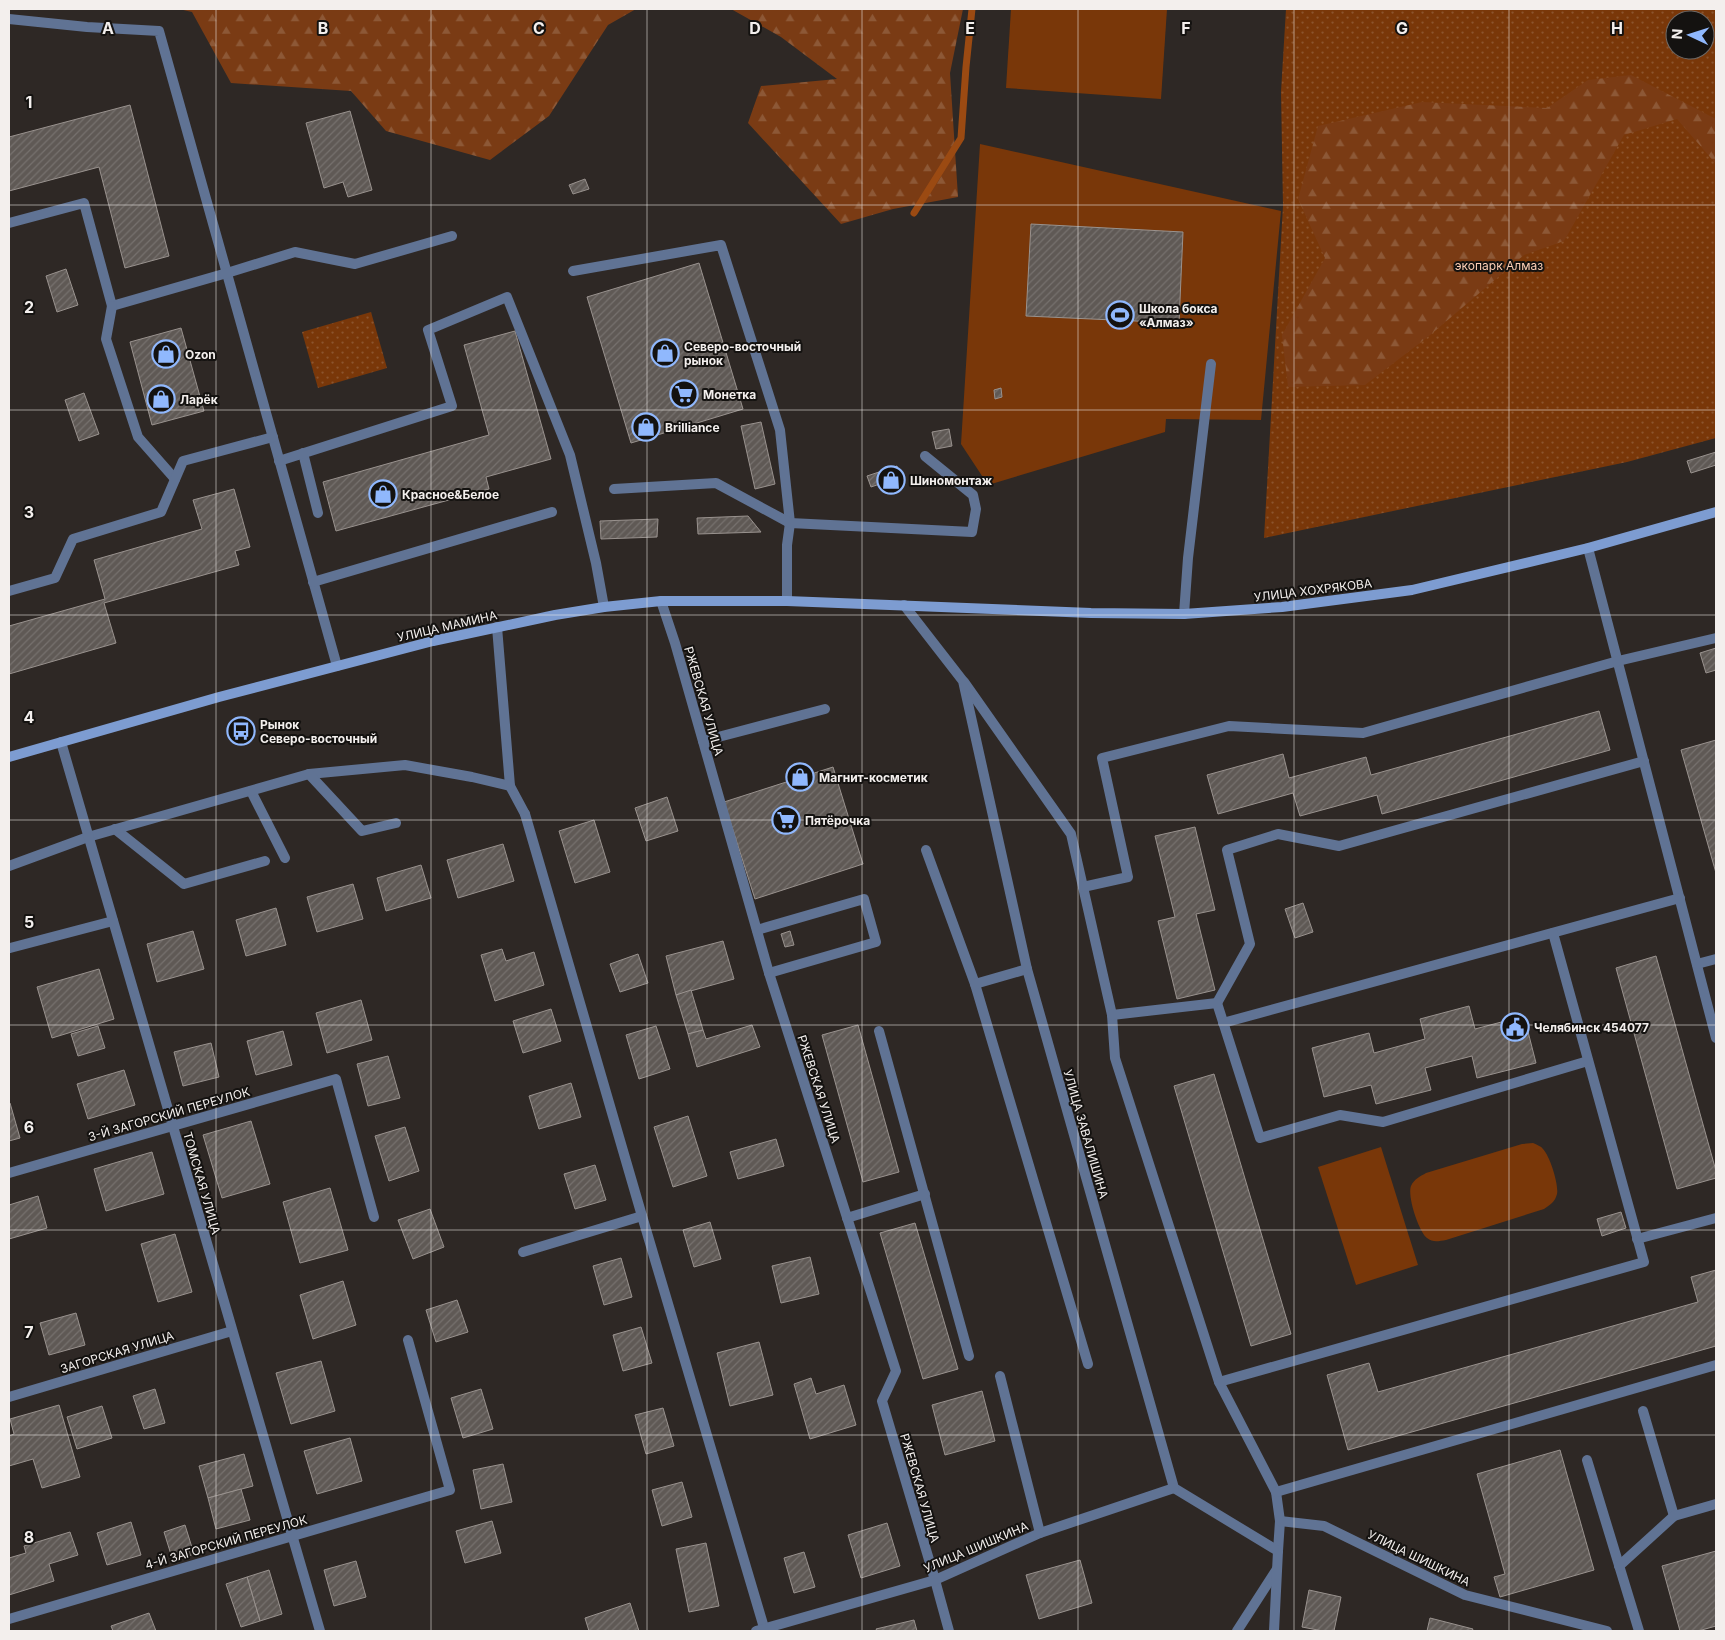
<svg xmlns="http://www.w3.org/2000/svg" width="1725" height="1640" font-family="Inter,sans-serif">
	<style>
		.grass { fill: url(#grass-dots); fill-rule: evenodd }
		.forest { fill: url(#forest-firs) }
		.pitch { fill: #793709 }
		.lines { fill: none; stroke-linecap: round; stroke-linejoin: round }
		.stream { stroke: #9b4a12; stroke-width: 7 }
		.building { fill: url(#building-hatch); stroke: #99928e }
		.lane { stroke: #607394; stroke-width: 10 }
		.street { stroke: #607394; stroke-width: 10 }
		.secondary { stroke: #7d9cd1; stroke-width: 10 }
		.grid { fill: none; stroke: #f3efed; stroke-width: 1; stroke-opacity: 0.55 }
		.labels { text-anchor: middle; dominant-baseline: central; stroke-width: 4; stroke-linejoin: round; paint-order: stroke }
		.park-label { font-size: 12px; fill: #fdcfb6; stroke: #141210 }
		.poi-label { font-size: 12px; font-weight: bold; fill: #f3efed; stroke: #141210; text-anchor: start }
		.street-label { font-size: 12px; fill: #f3efed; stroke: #141210 }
		.grid-label { font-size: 16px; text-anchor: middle; font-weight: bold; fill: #f3efed; stroke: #141210; stroke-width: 4; stroke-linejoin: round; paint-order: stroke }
	</style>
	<defs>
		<pattern id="grass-dots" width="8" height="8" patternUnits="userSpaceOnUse" patternTransform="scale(1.25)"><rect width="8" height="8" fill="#793709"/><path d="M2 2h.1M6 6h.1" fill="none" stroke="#8c542d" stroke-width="1.8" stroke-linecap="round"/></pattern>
		<pattern id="forest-firs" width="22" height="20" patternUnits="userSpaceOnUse" patternTransform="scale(1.25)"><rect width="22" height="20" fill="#7a3b14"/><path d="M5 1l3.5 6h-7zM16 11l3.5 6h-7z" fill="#8d5836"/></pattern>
		<pattern id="building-hatch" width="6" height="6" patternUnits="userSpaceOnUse" patternTransform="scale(1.25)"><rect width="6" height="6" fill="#5f5955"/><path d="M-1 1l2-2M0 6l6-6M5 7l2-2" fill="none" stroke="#76716e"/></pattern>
	</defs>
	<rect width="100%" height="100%" fill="#2e2825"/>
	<!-- grass -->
	<g class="grass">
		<path d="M1286,9H1716V438L1627,462L1264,538L1283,206L1281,92ZM1675,20H1705V50H1675Z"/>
		<polygon points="371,312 387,368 318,388 302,332"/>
	</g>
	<!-- forest -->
	<g class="forest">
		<polygon points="179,9 636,9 608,25 549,116 490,160 386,131 351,91 231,83 192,12"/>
		<polygon points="731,9 963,9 950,73 958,197 893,209 841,224 748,123 761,86 837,79 781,37"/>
		<polygon points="1631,75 1716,119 1716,164 1677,119 1624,135 1564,241 1524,255 1429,336 1365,385 1288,387 1282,335 1325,258 1298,199 1318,126 1422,102 1547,108 1588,80"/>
	</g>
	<!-- pitch -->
	<g class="pitch">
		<polygon points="1011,9 1167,9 1161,99 1006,88"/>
		<polygon points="980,144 1281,211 1261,420 1166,419 1165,432 988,485 961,444"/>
		<path d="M1533,1143C1537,1145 1541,1146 1543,1149C1550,1156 1559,1185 1557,1194C1555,1202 1550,1205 1544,1209L1446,1240C1439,1241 1433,1243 1427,1238C1419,1232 1407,1196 1411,1186C1414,1179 1421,1176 1426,1173L1522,1144Z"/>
		<polygon points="1381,1147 1418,1265 1356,1285 1318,1167"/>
	</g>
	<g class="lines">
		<!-- stream -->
		<polyline class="stream" points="914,213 961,138 966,67 972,9"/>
	</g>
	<!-- building -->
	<g class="building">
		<polygon points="130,105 169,256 125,268 99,167 9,191 9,137"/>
		<polygon points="350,111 372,190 348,197 343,182 324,188 306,123"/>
		<polygon points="585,179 589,189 573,194 569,185"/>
		<polygon points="1031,224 1183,232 1179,323 1026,316"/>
		<polygon points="699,263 743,409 631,443 587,297"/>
		<polygon points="66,269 78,305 57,312 46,276"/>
		<polygon points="181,328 204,411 152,425 130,342"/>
		<polygon points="515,331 551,459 486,477 489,489 336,531 323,482 489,435 464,345"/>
		<polygon points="1001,388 1002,397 995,399 994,390"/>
		<polygon points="84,393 99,434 79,441 65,400"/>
		<polygon points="761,422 775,484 755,489 741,426"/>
		<polygon points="949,429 952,446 936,449 932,432"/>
		<polygon points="1716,452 1716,465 1691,473 1687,461"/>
		<polygon points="897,466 900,477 871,487 867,476"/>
		<polygon points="234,489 250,547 235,551 239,565 104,603 116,643 9,674 9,626 105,599 94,560 202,529 193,500"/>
		<polygon points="748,516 761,532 698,534 697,518"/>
		<polygon points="658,519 657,537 601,539 600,521"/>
		<polygon points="1716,648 1716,670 1706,673 1700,653"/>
		<polygon points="1599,711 1610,750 1382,814 1377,795 1300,816 1293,793 1218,814 1207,775 1283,754 1289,778 1366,757 1371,775"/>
		<polygon points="1716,740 1716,873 1681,750"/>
		<polygon points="833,767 863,864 755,899 724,802"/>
		<polygon points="667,797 678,831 646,841 635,808"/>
		<polygon points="594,820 610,872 575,883 559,831"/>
		<polygon points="1195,827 1215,910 1196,914 1215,990 1177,999 1158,921 1175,917 1155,836"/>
		<polygon points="503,844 514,881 458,898 447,860"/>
		<polygon points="421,865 431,898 386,911 377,878"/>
		<polygon points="353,884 363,919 317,932 307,897"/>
		<polygon points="1303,903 1313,932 1295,938 1285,909"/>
		<polygon points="276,908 286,945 246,956 236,920"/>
		<polygon points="193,931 204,969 157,982 147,944"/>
		<polygon points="790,931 794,945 785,947 781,934"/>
		<polygon points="723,941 734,979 676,995 666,956"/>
		<polygon points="502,949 506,961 534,952 544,985 495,1001 481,955"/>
		<polygon points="638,954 648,983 620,992 610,964"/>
		<polygon points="1656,956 1716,1171 1716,1178 1677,1189 1616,968"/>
		<polygon points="99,969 114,1019 52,1038 37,987"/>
		<polygon points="691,990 703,1030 688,1034 676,995"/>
		<polygon points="361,1000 372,1040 327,1053 316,1013"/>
		<polygon points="1469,1006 1475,1029 1524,1016 1536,1063 1477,1078 1472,1056 1425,1068 1431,1090 1376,1104 1371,1085 1324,1097 1312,1048 1369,1033 1374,1053 1425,1039 1420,1019"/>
		<polygon points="551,1009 561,1041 523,1053 513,1021"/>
		<polygon points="752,1025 760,1047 697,1067 688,1034 703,1030 706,1039"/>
		<polygon points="858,1025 899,1172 863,1182 822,1035"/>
		<polygon points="98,1026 105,1048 78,1056 71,1034"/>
		<polygon points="656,1026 670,1069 639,1079 626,1035"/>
		<polygon points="283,1031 292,1065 256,1075 247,1041"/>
		<polygon points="211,1043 219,1077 183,1086 174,1052"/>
		<polygon points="388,1056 400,1098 368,1106 357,1064"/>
		<polygon points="124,1070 135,1105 88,1119 77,1084"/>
		<polygon points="1214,1074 1291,1334 1251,1346 1174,1086"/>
		<polygon points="571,1083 581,1117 539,1129 529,1096"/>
		<polygon points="10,1103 20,1138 9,1141 9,1104"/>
		<polygon points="688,1116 707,1176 673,1187 654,1127"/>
		<polygon points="251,1121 270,1184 222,1198 203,1135"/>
		<polygon points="405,1127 419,1171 389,1181 375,1136"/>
		<polygon points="776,1139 784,1166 738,1179 730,1152"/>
		<polygon points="152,1152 164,1194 106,1211 94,1169"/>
		<polygon points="595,1165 606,1200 575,1209 564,1174"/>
		<polygon points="330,1188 348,1250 300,1263 283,1202"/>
		<polygon points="38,1196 47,1228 9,1239 9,1205"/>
		<polygon points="430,1209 444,1247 413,1259 398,1220"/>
		<polygon points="1621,1212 1626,1228 1602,1236 1597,1219"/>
		<polygon points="710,1222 721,1259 694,1267 683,1230"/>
		<polygon points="915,1223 958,1369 923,1379 880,1233"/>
		<polygon points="175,1234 192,1292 158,1302 141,1244"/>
		<polygon points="810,1257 819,1294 781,1303 772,1266"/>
		<polygon points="621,1258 632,1297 604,1305 593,1266"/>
		<polygon points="1716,1270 1716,1346 1348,1450 1327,1375 1369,1363 1378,1392 1698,1302 1691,1277"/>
		<polygon points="343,1281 356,1325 313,1339 300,1295"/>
		<polygon points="457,1300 468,1332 436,1342 426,1310"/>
		<polygon points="76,1313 85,1345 49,1355 40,1323"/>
		<polygon points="641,1327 652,1363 623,1371 613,1335"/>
		<polygon points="759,1342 773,1395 730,1406 717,1353"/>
		<polygon points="321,1361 335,1411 291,1424 276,1373"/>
		<polygon points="811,1378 816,1394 844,1385 856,1425 810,1439 794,1384"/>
		<polygon points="155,1389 165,1423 144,1429 133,1396"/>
		<polygon points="481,1389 493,1429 463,1438 451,1398"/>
		<polygon points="982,1391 995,1441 945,1455 932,1405"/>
		<polygon points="59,1405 80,1477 42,1488 33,1459 9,1466 9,1436 14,1434 10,1419"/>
		<polygon points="102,1406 112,1438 77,1449 67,1417"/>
		<polygon points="663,1408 674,1446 646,1454 635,1415"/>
		<polygon points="350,1438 362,1481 317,1494 304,1451"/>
		<polygon points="1560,1450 1594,1570 1500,1597 1494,1577 1505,1574 1477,1474"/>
		<polygon points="244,1454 253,1486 208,1498 199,1466"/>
		<polygon points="503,1464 512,1502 481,1509 473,1470"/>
		<polygon points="682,1482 692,1517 662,1526 652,1490"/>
		<polygon points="241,1489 250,1520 216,1529 208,1498"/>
		<polygon points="492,1521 501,1553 465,1563 456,1531"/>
		<polygon points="131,1522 141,1555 107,1565 97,1533"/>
		<polygon points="887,1523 900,1566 861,1578 848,1535"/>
		<polygon points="185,1525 194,1554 173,1561 164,1532"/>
		<polygon points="70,1532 78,1555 49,1564 54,1581 9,1595 9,1558 26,1553 24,1546"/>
		<polygon points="706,1543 719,1606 689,1612 676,1549"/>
		<polygon points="1716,1551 1716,1626 1698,1631 1680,1631 1662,1566"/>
		<polygon points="804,1552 815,1587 794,1593 784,1558"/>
		<polygon points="1080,1560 1092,1603 1039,1619 1026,1575"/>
		<polygon points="356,1561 366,1597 334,1606 324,1570"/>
		<polygon points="269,1570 282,1614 260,1621 247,1577"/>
		<polygon points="247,1577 260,1621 241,1627 226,1584"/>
		<polygon points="1309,1590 1341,1597 1334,1631 1323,1631 1302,1627"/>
		<polygon points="630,1603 639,1631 589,1631 585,1618"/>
		<polygon points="149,1613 156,1631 113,1631 111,1626"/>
		<polygon points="1430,1618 1473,1629 1472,1631 1427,1631"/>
		<polygon points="914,1620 917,1631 877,1631 876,1629"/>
	</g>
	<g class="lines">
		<!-- lane -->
		<g class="lane">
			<polyline points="9,19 87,27 159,31 337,666"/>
			<polyline points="9,223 84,203 112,306 227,273 295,252 355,264 452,236"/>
			<polyline points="573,271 721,245 780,430 790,523 787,545 787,601"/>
			<polyline points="112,306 106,339 138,437 175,479"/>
			<polyline points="303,453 318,513"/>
			<polyline points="279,461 452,406 428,330 507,297 570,455 596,563 604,607"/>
			<polyline points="614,489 716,483 790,523 972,532 976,509 973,495 925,456"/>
			<polyline points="1588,548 1716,1038"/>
			<polyline points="313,582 552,512"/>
			<polyline points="9,591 55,578 73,539 161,512 183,461 273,437"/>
			<polyline points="1184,614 1188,558 1211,364"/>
			<polyline points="497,627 510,786 525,814"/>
			<polyline points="964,682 1071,834 1112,1015 1115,1058 1219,1382 1276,1492 1280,1521 1278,1551"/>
			<polyline points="703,741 825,709"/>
			<polyline points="309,774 405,765 472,777 510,786"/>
			<polyline points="251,791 285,858"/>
			<polyline points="115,829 184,884 265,861"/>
			<polyline points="926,850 975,984 1088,1364"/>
			<polyline points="9,866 88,837 309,774 362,831 396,823"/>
			<polyline points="1083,887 1128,877 1102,758 1229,726 1363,733 1618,661 1716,638"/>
			<polyline points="757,930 864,899 876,942 769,973"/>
			<polyline points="10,948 113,921"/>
			<polyline points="1697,964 1716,959"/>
			<polyline points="975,984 1027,969"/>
			<polyline points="1217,1003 1250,944 1227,850 1278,834 1339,846 1644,761"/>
			<polyline points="1112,1015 1217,1003 1260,1138 1340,1115 1383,1122 1588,1061"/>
			<polyline points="1223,1023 1680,898"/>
			<polyline points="879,1031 969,1356"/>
			<polyline points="847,1218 925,1194"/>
			<polyline points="1637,1239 1716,1218"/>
			<polyline points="523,1252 642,1216"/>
			<polyline points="1000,1376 1040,1533"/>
			<polyline points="1219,1382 1644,1262 1553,933"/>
			<polyline points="1643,1411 1674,1516"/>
			<polyline points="1587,1460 1639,1631"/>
			<polyline points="1276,1492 1716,1365"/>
			<polyline points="1619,1566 1674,1516 1716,1504"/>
			<polyline points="935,1580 949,1631"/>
			<polyline points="1237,1631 1277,1569"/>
		</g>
		<!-- street -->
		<g class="street">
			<polyline points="661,601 675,643 769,973 896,1371 882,1401 935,1580"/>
			<polyline points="904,605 963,681 1027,969 1174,1488 1278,1551 1274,1631"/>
			<polyline points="61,742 320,1631"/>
			<polyline points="525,814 642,1216 765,1631"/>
			<polyline points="9,1173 336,1079 374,1217"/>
			<polyline points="9,1397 232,1331"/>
			<polyline points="1280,1521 1324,1526 1465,1595 1607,1631"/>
			<polyline points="9,1619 450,1490 408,1340"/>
			<polyline points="756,1631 935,1580 1040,1533 1174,1488"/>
		</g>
		<!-- secondary -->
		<polyline class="secondary" points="9,757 219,697 433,641 555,615 604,607 661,601 787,601 1091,613 1184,614 1282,607 1412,590 1588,548 1716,512"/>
	</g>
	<!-- grid -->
	<path class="grid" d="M216,9V1631M431,9V1631M647,9V1631M862,9V1631M1078,9V1631M1294,9V1631M1509,9V1631M9,205H1716M9,410H1716M9,615H1716M9,820H1716M9,1025H1716M9,1230H1716M9,1435H1716"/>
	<!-- icons -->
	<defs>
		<g id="stadium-ring" transform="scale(1.4375)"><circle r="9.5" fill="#141210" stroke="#90b8fd" stroke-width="1.5"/><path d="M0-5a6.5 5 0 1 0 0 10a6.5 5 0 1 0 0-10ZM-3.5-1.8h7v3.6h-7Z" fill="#90b8fd"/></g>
		<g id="shop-ring" transform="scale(1.4375)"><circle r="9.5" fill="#141210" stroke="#90b8fd" stroke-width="1.5"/><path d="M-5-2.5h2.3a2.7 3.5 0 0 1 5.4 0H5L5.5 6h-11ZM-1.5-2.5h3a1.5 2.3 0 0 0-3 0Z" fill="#90b8fd"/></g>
		<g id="supermarket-ring" transform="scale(1.4375)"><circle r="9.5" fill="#141210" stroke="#90b8fd" stroke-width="1.5"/><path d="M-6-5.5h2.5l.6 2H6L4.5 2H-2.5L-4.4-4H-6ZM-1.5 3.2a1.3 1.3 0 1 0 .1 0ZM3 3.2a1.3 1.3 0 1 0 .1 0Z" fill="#90b8fd"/></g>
		<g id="bus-ring" transform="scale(1.4375)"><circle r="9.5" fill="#141210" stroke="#90b8fd" stroke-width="1.5"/><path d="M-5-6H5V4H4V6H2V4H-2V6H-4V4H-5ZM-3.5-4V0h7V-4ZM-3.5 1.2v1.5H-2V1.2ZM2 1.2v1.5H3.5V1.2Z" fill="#90b8fd"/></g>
		<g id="civic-ring" transform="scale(1.4375)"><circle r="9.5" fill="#141210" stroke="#90b8fd" stroke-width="1.5"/><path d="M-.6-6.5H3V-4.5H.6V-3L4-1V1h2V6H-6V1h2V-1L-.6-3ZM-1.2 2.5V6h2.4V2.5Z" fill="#90b8fd"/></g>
	</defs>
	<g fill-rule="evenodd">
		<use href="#stadium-ring" x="1120" y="315"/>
		<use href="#shop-ring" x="665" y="353"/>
		<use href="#shop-ring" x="166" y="354"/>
		<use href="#supermarket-ring" x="684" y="394"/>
		<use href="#shop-ring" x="161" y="399"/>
		<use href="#shop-ring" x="646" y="427"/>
		<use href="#shop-ring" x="891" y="480"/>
		<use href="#shop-ring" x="383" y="494"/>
		<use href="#bus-ring" x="241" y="731"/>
		<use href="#shop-ring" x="800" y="777"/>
		<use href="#supermarket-ring" x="786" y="820"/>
		<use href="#civic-ring" x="1515" y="1027"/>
	</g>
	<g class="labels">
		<!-- park labels -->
		<g class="park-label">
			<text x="1499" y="265">экопарк Алмаз</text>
		</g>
		<!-- poi labels -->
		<g class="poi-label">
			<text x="1139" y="308">Школа бокса<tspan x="1139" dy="14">«Алмаз»</tspan></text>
			<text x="684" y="346">Северо-восточный<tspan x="684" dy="14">рынок</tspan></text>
			<text x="185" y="354">Ozon</text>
			<text x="703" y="394">Монетка</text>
			<text x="180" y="399">Ларёк</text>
			<text x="665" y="427">Brilliance</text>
			<text x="910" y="480">Шиномонтаж</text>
			<text x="402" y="494">Красное&amp;Белое</text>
			<text x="260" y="724">Рынок<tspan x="260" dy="14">Северо-восточный</tspan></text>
			<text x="819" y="777">Магнит-косметик</text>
			<text x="805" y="820">Пятёрочка</text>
			<text x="1534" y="1027">Челябинск 454077</text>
		</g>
		<!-- street labels -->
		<g class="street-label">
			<text transform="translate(1313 590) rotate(-7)">УЛИЦА ХОХРЯКОВА</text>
			<text transform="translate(447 626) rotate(-13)">УЛИЦА МАМИНА</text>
			<text transform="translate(704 701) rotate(74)">РЖЕВСКАЯ УЛИЦА</text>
			<text transform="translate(819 1089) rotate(72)">РЖЕВСКАЯ УЛИЦА</text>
			<text transform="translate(169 1114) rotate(-16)">3-Й ЗАГОРСКИЙ ПЕРЕУЛОК</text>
			<text transform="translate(1086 1134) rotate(74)">УЛИЦА ЗАВАЛИШИНА</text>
			<text transform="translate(202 1183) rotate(74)">ТОМСКАЯ УЛИЦА</text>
			<text transform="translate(117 1352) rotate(-17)">ЗАГОРСКАЯ УЛИЦА</text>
			<text transform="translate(920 1488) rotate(74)">РЖЕВСКАЯ УЛИЦА</text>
			<text transform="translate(226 1542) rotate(-16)">4-Й ЗАГОРСКИЙ ПЕРЕУЛОК</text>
			<text transform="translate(976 1547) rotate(-23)">УЛИЦА ШИШКИНА</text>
			<text transform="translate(1419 1558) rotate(26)">УЛИЦА ШИШКИНА</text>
		</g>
	</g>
	<g class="grid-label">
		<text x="108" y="34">A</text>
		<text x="323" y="34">B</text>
		<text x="539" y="34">C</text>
		<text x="755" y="34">D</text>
		<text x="970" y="34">E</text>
		<text x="1186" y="34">F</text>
		<text x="1402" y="34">G</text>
		<text x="1617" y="34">H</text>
		<text x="29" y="108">1</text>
		<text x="29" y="313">2</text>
		<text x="29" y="518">3</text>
		<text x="29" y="723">4</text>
		<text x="29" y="928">5</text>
		<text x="29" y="1133">6</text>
		<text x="29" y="1338">7</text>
		<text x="29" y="1543">8</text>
	</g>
	<!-- border -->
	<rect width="1725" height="1640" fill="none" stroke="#f3efed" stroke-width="20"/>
	<!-- north arrow -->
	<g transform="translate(1690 35) rotate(274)"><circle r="24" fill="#141210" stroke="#6d6a68"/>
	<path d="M0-4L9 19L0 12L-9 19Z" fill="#90b8fd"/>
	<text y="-8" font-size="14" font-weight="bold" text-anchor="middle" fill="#f3efed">N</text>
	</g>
</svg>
